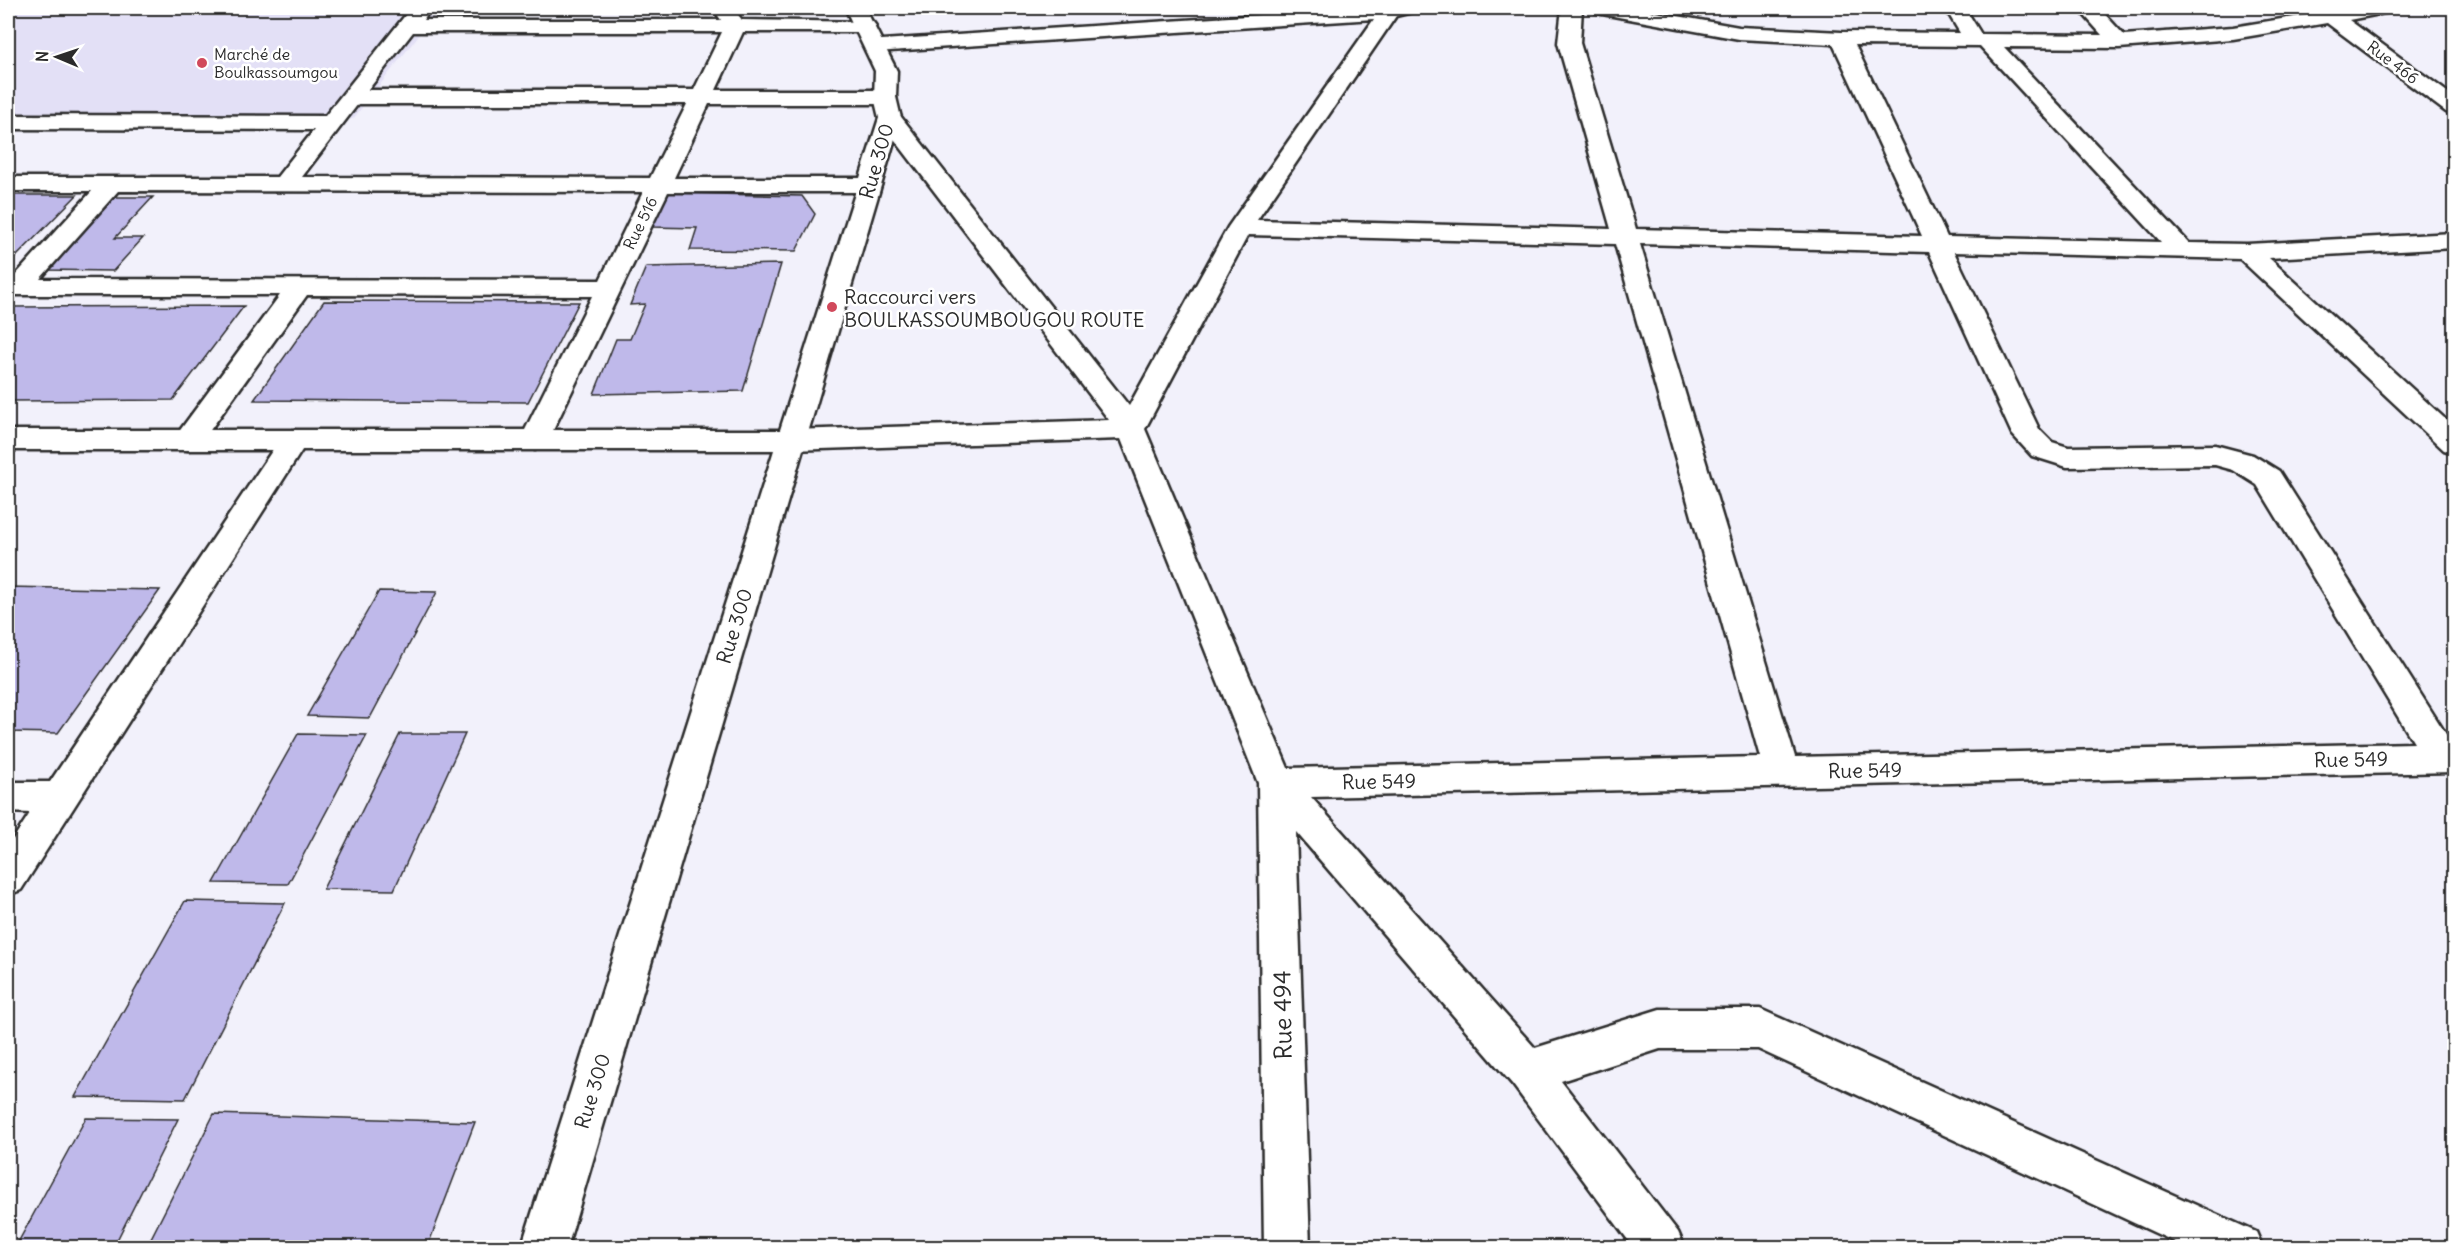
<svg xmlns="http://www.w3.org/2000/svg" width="2462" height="1255" font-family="Delius,sans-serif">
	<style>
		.built { fill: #e3e0f6 }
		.building { fill: #bfb9ea; stroke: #2b2b2b; stroke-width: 1.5 }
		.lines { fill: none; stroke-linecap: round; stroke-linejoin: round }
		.street-casing { stroke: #2b2b2b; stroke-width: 5 }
		.secondary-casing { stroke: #2b2b2b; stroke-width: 5 }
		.street { fill: #fff; fill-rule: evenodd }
		.secondary { fill: #fff; fill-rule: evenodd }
		.poi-dot { fill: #d1495b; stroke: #fff; stroke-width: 2 }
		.labels { text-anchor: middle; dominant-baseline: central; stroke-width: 5; stroke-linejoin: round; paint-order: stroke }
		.far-poi-label { font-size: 16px; fill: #2b2b2b; stroke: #fff; text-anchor: start }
		.far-street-label { font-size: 16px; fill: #2b2b2b; stroke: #fff }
		.street-label { font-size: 20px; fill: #2b2b2b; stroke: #fff }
		.poi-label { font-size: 20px; fill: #2b2b2b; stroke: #fff; text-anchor: start }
		.near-street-label { font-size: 24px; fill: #2b2b2b; stroke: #fff }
	</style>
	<rect width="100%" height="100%" fill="#f2f1fb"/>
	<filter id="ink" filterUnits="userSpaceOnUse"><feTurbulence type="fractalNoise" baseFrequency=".0167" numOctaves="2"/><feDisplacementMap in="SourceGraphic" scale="12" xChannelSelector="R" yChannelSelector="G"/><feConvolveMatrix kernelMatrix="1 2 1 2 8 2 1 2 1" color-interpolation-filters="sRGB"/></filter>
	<g filter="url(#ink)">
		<!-- built -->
		<polygon class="built" points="8,8 440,8 353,119 8,120"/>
		<!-- building -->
		<g class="building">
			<polygon points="669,193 802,196 815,214 796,251 690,250 697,228 651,227"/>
			<polygon points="8,195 77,195 8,265"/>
			<polygon points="115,197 153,197 115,238 143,238 113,271 46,270"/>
			<polygon points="781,264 743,391 594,394 616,339 630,339 645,304 630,305 646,267"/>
			<polygon points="324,301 579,302 528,402 254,400"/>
			<polygon points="244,306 173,400 8,401 8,307"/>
			<polygon points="8,587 160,590 58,733 8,732"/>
			<polygon points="379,591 437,592 370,718 307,716"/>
			<polygon points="298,734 367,735 288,884 214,883"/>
			<polygon points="400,734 465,734 394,890 323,889"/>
			<polygon points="185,901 285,903 185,1099 75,1097"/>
			<polygon points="214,1114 475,1122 427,1248 146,1248"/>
			<polygon points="86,1118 178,1119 113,1248 15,1248"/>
		</g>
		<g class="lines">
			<!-- street casing -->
			<g class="street-casing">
				<g id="street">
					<path d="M411,8H431L423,20H721L713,8H733L742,20L873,22L876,26L873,30L866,32H743L716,90H885L893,92L896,97L893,102L885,104H709L674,178H869L877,180L881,185L877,190L869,192H668L545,447L535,450L525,447L520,440L592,296L307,295L198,447L188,450L178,447L173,440L178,433L280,295H8V279H12L92,191H8V177H277L314,130L8,129V115L325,116ZM413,32H722L694,90H368ZM358,104H687L650,178L302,177ZM118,191L643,192L600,280L40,279Z"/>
					<path d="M1364,8H1415L1412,12L1396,16L1257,220L1611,229L1558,43L1562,8H1582L1580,43L1636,229L1922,236L1833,44L1739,39L1602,14L1595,12L1592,8H1633L1739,27L1841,32L1960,33L1945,8H1965L1981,34L2102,35L2078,8H2099L2124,35L2233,27L2349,8H2393L2390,12L2349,20L2454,97V114L2446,112L2327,23L2233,39L2119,48L2004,47L2189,243L2247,244L2454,233V248L2269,258L2454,427V453L2444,450L2240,259L1954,252L2039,429L2052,442L2068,447L2215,445L2253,455L2279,471L2451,742H2454V772L1311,797L1535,1048L1660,1009H1760L2256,1232L2263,1248H2188L1758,1049H1660L1561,1081L1678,1232L1685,1248H1634L1513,1085L1296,832L1310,1248H1264L1258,783L1121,439L791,450L781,447L776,440L781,433L791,430L1109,420L882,123L879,118L882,113L890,111L898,113L1129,406L1228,227L1374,19L875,52L867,51L864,46L867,41ZM1855,45L1980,46L2161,242L1947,237ZM1248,235L1615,244L1760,757L1288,768L1145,429ZM1640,244L1929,252L2012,434L2032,456L2067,467L2215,465L2233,470L2257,485L2414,743L1795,757Z"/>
					<polygon points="294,430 304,433 309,440 304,447 21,890 8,895 8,847 30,813 8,812 8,782 50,782 284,433"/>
				</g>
			</g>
			<!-- secondary casing -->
			<g class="secondary-casing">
				<polygon id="secondary" points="845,8 865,8 897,71 896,97 901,118 567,1248 521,1248 774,450 8,450 8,430 780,430 879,118 874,97 875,71"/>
			</g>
			<!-- street -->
			<use href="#street" class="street"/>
			<!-- secondary -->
			<use href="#secondary" class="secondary"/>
		</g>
	</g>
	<!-- markers -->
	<g class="poi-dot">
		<circle cx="202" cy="63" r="6"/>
		<circle cx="832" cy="307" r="6"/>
	</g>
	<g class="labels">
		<!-- far-poi labels -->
		<g class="far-poi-label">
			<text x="214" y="54">Marché de<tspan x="214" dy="18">Boulkassoumgou</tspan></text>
		</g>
		<!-- far-street labels -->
		<g class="far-street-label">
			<text transform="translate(2393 62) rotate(37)">Rue 466</text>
			<text transform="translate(640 223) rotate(-64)">Rue 516</text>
		</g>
		<!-- street labels -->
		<g class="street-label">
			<text transform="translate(876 161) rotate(-74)">Rue 300</text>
			<text transform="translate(734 626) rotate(-73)">Rue 300</text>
			<text transform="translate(2351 759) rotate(-1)">Rue 549</text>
			<text transform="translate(1865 770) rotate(-1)">Rue 549</text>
			<text transform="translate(1379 781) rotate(-1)">Rue 549</text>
			<text transform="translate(592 1091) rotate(-73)">Rue 300</text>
		</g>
		<!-- poi labels -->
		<g class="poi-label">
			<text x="844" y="296">Raccourci vers<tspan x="844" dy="23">BOULKASSOUMBOUGOU ROUTE</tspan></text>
		</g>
		<!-- near-street labels -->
		<g class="near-street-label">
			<text transform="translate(1282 1015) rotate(-91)">Rue 494</text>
		</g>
	</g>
	<!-- margin -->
	<rect width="2462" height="1255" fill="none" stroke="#fff" stroke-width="30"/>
	<rect x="15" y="15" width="2432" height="1225" fill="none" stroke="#2b2b2b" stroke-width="2" filter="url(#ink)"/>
	<!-- north arrow -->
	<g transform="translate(57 57) rotate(272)" stroke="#ffffff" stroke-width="4.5" paint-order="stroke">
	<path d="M0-4.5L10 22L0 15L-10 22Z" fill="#2b2b2b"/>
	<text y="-9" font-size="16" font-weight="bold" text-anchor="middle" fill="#2b2b2b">N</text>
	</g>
</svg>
